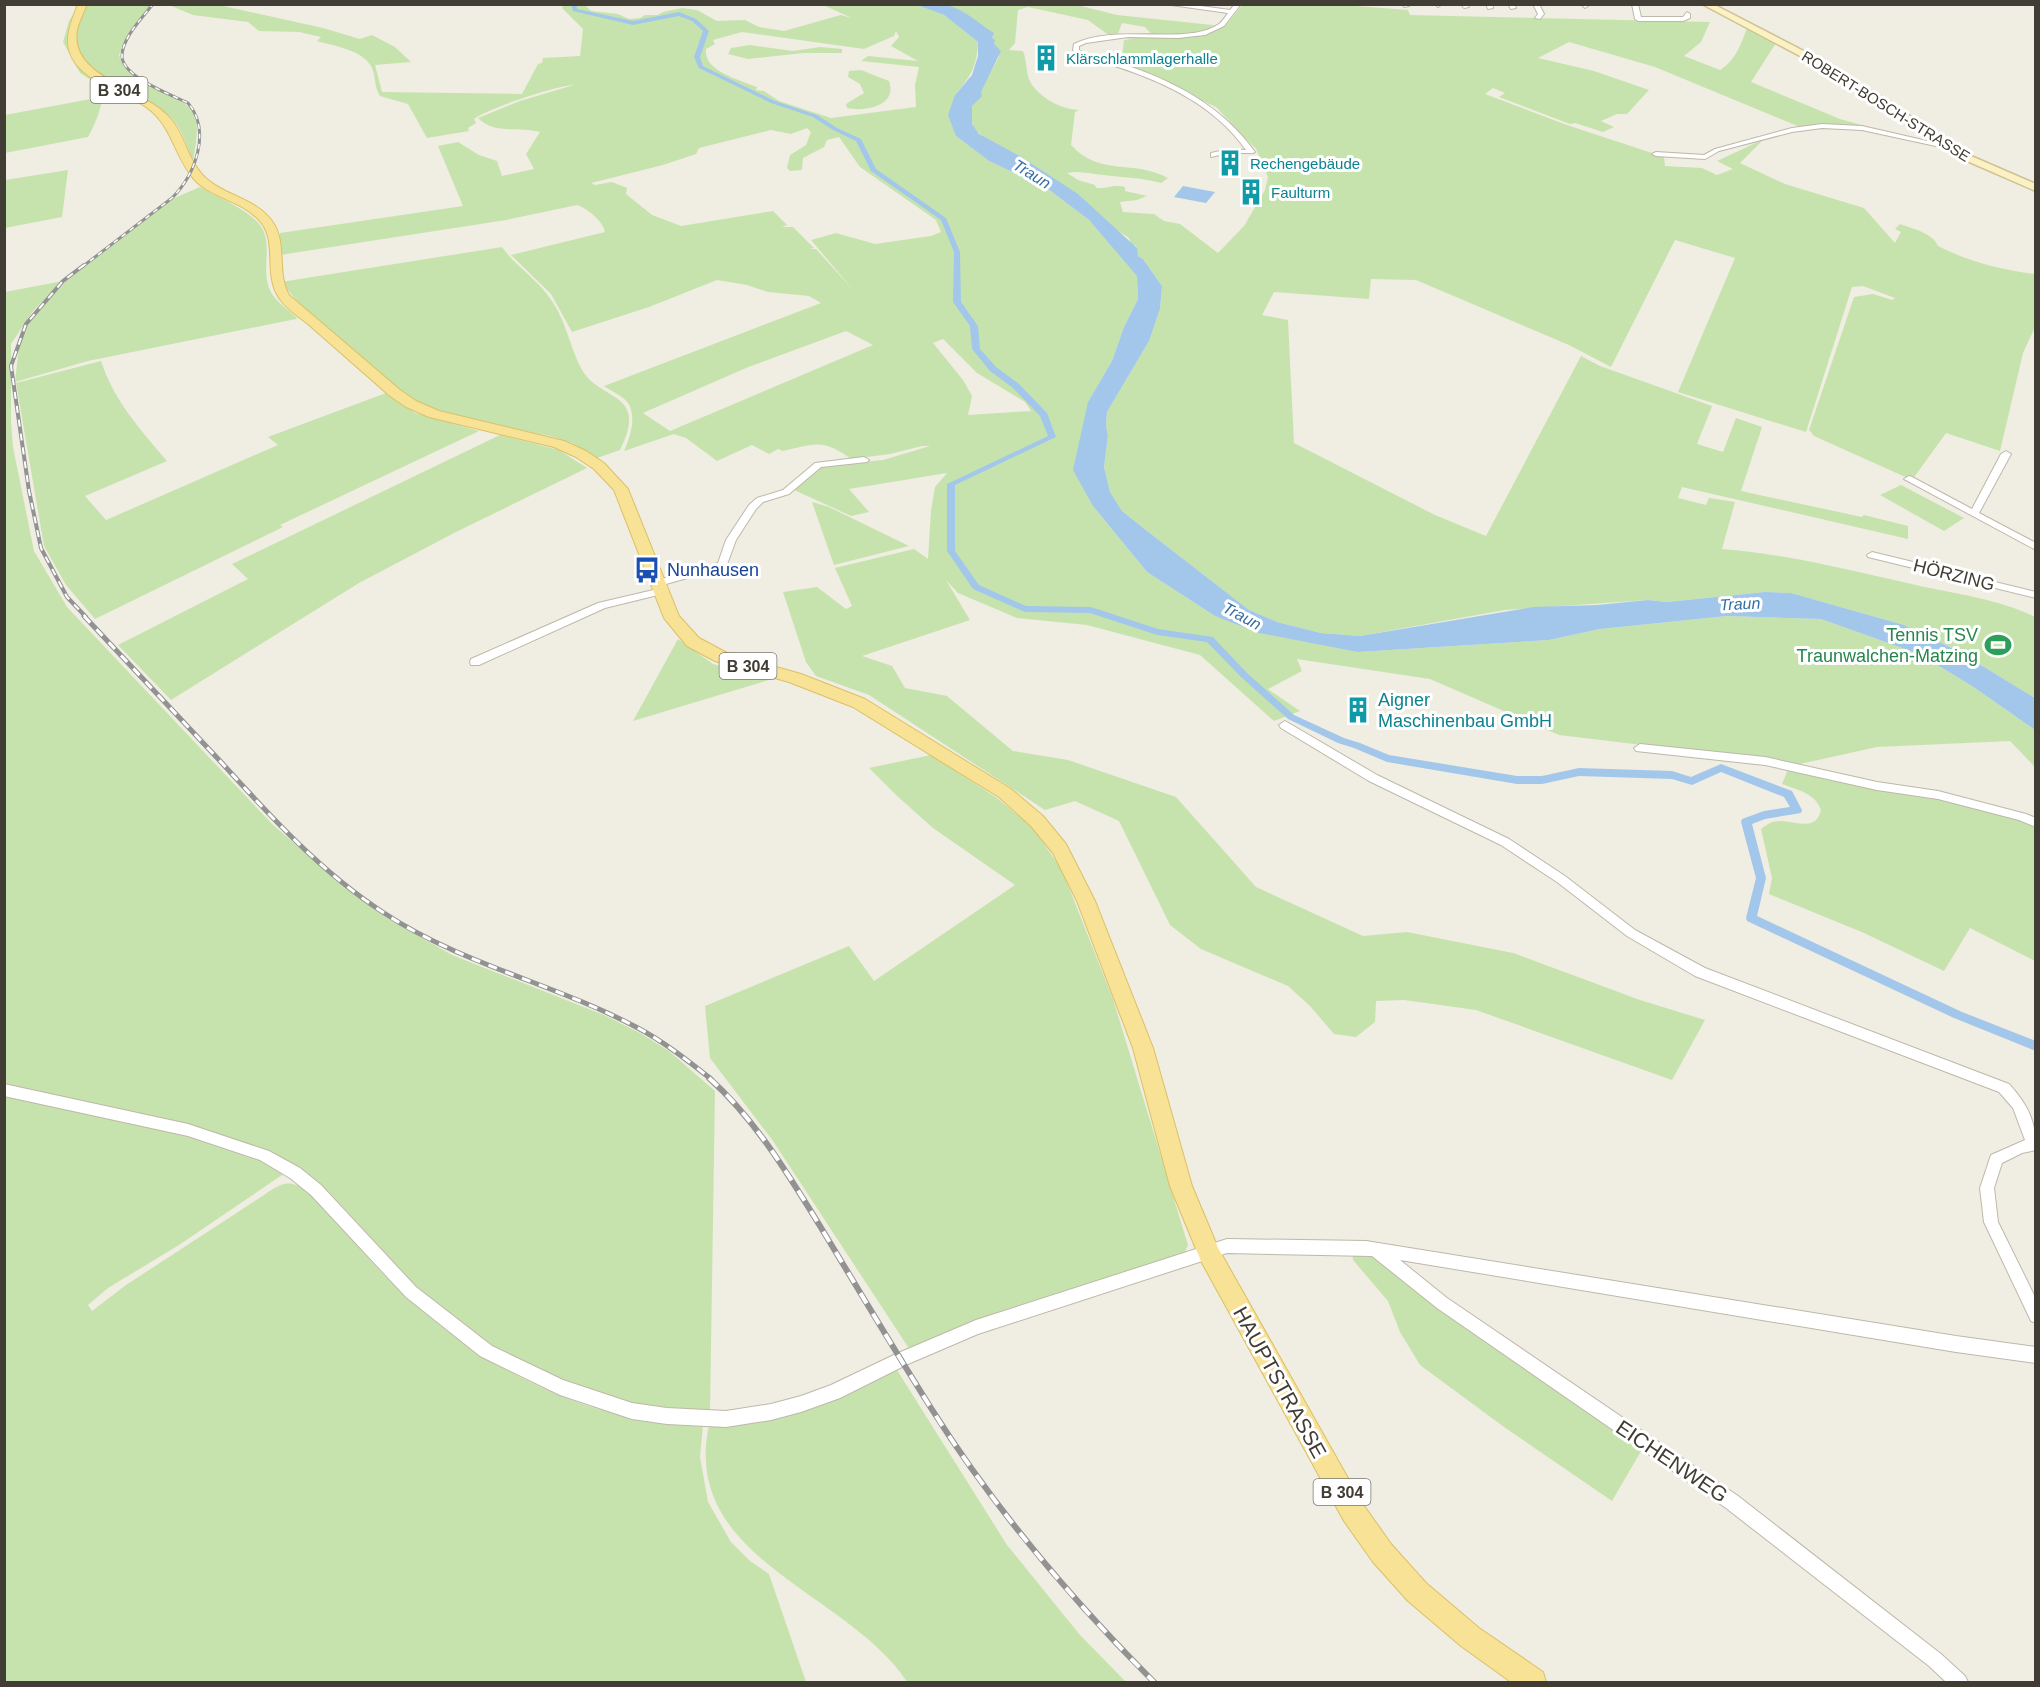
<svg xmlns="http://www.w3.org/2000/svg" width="2040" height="1687" font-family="Helvetica,sans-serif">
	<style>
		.green { fill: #c7e3ad; fill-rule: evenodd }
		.water { fill: #a2c7ea }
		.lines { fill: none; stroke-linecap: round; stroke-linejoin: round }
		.canal { fill: #a2c7ea; fill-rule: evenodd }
		.minor-casing { stroke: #beb8a9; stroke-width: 2 }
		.secondary-casing { stroke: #cec295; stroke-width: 3 }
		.primary-casing { stroke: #dbc066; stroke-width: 2 }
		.minor { fill: #fff; fill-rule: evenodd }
		.secondary { fill: #fbf1c2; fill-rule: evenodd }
		.primary { fill: #f7e295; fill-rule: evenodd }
		.rail-far3-casing { stroke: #929292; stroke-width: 3 }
		.rail-far2-casing { stroke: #929292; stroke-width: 4 }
		.rail-far1-casing { stroke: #929292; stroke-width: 5 }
		.rail-casing { stroke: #929292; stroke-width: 6 }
		.rail-far3 { stroke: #fff; stroke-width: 1.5; stroke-dasharray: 5; stroke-linecap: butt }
		.rail-far2 { stroke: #fff; stroke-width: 2; stroke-dasharray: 7; stroke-linecap: butt }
		.rail-far1 { stroke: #fff; stroke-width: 3; stroke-dasharray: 9; stroke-linecap: butt }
		.rail { stroke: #fff; stroke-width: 4; stroke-dasharray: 12; stroke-linecap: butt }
		.labels { text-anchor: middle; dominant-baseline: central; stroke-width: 6; stroke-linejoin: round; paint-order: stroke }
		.far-culture-label { font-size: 15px; fill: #0d838f; stroke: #fff; text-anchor: start }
		.far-street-label { font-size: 15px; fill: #413d34; stroke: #fff }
		.shield { fill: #fff; stroke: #7a7771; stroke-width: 1.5 }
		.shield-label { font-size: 16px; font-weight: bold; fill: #413d34 }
		.far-water-label { font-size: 16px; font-style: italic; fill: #356ea5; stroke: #fff }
		.transit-label { font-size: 18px; fill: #164399; stroke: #fff; text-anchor: start }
		.street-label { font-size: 18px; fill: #413d34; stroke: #fff }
		.leisure-label { font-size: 18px; fill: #27864d; stroke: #fff; text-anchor: end }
		.culture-label { font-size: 18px; fill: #0d838f; stroke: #fff; text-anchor: start }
		.near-street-label { font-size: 21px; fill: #413d34; stroke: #fff }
	</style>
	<rect width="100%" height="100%" fill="#f0ede3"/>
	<!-- green -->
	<g class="green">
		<path d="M1243,4L1343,5L1408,10L1410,15L1710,22L1701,42L1684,56L1720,70C1736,60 1741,44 1747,28L1776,43L1751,82L1840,119L1876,129L1850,126L1800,127L1655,67L1569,42L1538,58L1594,71L1649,90L1627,114H1617L1601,121L1614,127L1603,132L1575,123L1570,124L1499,97L1505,93L1493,88L1485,94L1564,124L1664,157L1665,166L1702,168L1717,175L1733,169L1717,161L1764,139L1740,163L1785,184L1864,208L1895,243L1901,232L1895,229L1900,224C1913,229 1933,233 1938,246C1969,262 2000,269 2034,274L2035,272V327L2023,353L2000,451L1946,433L1912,480L1814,436L1809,430L1854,297L1873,294L1892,300L1895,298L1863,286L1852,287L1806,432L1678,392L1735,258L1675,240L1611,367L1569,345L1416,280L1371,279L1369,299L1274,292L1262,315L1288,320L1294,443L1435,515L1486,536L1581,356L1600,366L1712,406L1697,444L1723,452L1736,418L1762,427L1741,491L1862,517L1864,515L1908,526V539L1682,487L1678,498L1706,505L1709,498L1735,502L1722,549C1788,554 1852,571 1916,585C1956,594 1999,599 2035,617V698L1958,651L1904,625L1791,593L1765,592L1667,602L1648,600L1505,610L1360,636L1321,633L1277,622L1249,610L1142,527L1122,511L1110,492L1104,467L1108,436L1106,426L1107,412L1149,341L1160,309L1162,286L1143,259L1138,256L1136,246L1131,244L1129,238L1112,227L1080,196L1020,156L986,140L974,128L971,119L972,106L999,57C991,29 972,14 945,5H1077L1117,15L1222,26L1226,25ZM1028,7L1088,20L1110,36L1118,34L1122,23L1145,27L1152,35L1124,40L1122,57L1113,63L1130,60L1138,66L1132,68L1216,107L1256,149L1268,177L1265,190L1244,226L1218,253L1180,224L1164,221L1154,214L1123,212L1120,202L1137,200L1147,196L1125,191V187C1113,184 1108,189 1096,188L1095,185L1078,180L1067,173C1080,170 1091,174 1104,175C1126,178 1138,177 1161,183L1168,178C1133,159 1100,177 1071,145L1075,112L1079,110C1062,110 1036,96 1029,79C1026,71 1027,61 1023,51L1009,50L1015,43L1018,10Z"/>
		<path d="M79,5C57,52 71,52 105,85C102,105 98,119 88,137L5,153V115L96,98L97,84L80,73L63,42L69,21Z"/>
		<path d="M87,5H151L126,39L119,55C131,93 197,87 197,128C197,139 195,150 193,161C187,146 181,127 170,116C147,92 65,74 76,30C78,22 83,13 87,5Z"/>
		<path d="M169,5H219L323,28L360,39L372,35L395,47L411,62L375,65L382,92L522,94L538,64L542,63L543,58L580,56L583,29L562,8L563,5H585L591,11L618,14L629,19L640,18L645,15H658L663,12L682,8L697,10L717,21L745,20L759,27L784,31L841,15L852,18L823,5H917L944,15L978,42C977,66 971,76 955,95L956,136L989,161L1048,189L1089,220L1137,275L1138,299L1124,327L1112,361L1088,402L1093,506L1147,572L1215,616L1358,652L1549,640L1600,629L1727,616L1821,619L1919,654L1972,686L2035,730V767L2010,741L1877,747L1800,764L1559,735L1430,679L1297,659L1302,671L1268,689L1300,711L1274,721L1200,655L1087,625L1017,618L958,593L946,580L970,620L862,656L892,666L905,688L947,696L1013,751L1068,760L1176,797L1256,887L1363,936L1407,932L1513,953L1640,1000L1705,1020L1672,1080L1476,1010L1404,1000L1376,1001L1375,1022L1356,1037L1334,1034L1310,1006L1288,986L1201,949L1170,925L1119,821L1075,801L1045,810L869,695L816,676L806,662L783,592L817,587L846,609L852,606L835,568L914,549L928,559L931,511L935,487L947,473L849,489L869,512L851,516L792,489L820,466L883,460L930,446H922L890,454L851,459C823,438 814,444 783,451L778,449L769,454L752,445L717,461L686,438L674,434L624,451C630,438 637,417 628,403C623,396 611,391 604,386L821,303L809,296L768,292L747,285L717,280L649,307L572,332L551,294L511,255L605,232C603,221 588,209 577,205L506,220L280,255V233L463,206L438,146L458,142L479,155L497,161L502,176L534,169L526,154L540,132C519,126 494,135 478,118L520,101L574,85C558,85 486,109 474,119L476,123L468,128L469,131L427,138L408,104L380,96C374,87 376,77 372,68C364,50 334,46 317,41L321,37L299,32L259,31L248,22L193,15ZM896,31L899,37L891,46L918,61L868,56L861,61L919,67L915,85L916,107L831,118L779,101L764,91L756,90L757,87C740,80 703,71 706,49L715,44L713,40L742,32L864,49L894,36ZM807,128L811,132L806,145L790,155L787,168L790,171L802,170L803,158L824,147L827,140L839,137L860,167L936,220L941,232L931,236L875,244L836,233L811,240L853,290L816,249H809L814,248L793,227H782L787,225L773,211L681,226L652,215L626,194L627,188L612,182L595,185L591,183L663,165L696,154L699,148L771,130L791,134ZM846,331L873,345L670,431L643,413L746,368ZM943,339L977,373L1025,402L1031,411L968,415L972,396L963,380L933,343Z"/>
		<polygon points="750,45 793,51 820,47 842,49 842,53 803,53 748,59 728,54 731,48"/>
		<path d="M861,70L889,81C898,106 865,112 847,108L846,104L864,93L860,84L848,77L849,71Z"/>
		<polygon points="68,170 62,217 5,228 5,180"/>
		<path d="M200,187C217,197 252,211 262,228C273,247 260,272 271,292C275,301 289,310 297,318L296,319L88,361L15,382L19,345L28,324L44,303L65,282L172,199Z"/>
		<path d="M502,247C515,266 536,278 549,297C566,319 569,345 581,368C598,402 650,390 620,450L597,458L572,443L550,436L456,417L437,412L413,401L309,315L281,282Z"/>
		<polygon points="63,281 33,311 11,344 11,422 13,447 34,551 67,607 272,824 342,885 385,917 452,955 604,1015 640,1033 669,1051 715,1091 710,1414 677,1411 601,1398 499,1354 423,1294 329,1192 302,1171 273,1154 5,1085 5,292"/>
		<path d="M101,361C114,401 140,429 167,461L85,496L106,520L278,445L268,437L386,393L415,413L479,431L280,525L283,527L95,619L66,585L44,546L16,383Z"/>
		<polygon points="500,435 559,450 587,468 454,533 359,583 171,700 118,645 248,579 232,564"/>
		<polygon points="1901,485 1964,518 1944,531 1880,495"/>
		<polygon points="812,502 829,507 909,546 834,565"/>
		<polygon points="678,639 713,664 772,679 633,721"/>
		<polygon points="931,755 997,798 1033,828 1062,870 1113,999 1188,1245 1183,1256 910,1350 773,1141 710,1058 705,1006 849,946 874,981 1015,885 933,828 896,795 869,768"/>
		<path d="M1789,767C1871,784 1953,798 2033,824L2036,840L2035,961L1970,928L1944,971L1864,933L1769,894L1772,878L1761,829C1766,825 1772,821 1779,821C1794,820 1816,833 1821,810C1815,793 1798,790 1782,784Z"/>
		<path d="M5,1094L199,1138L261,1157L285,1173L179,1245L108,1288L88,1305L92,1311L126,1285L264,1195C283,1182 289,1179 309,1192C339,1223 367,1259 398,1289C460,1348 546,1401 631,1417C654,1421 679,1423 703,1425L700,1457L708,1502L731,1542L750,1561L769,1574L806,1682H5Z"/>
		<polygon points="1352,1250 1376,1254 1644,1446 1612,1501 1504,1427 1420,1365 1400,1332 1388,1301 1353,1260"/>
		<path d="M897,1370L1007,1545L1080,1635L1126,1682H907C849,1592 680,1560 709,1425L836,1398Z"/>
	</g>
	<!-- water -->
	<g class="water">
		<path d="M917,5C926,4 937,3 946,5C965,9 979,24 994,33L992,38L995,40L994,44L1001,51L981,92L982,96L972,106V124L979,134L1020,156L1078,194L1137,248L1138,256L1143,259L1162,286L1160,309L1149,341L1107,412L1106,426L1108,436L1104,467L1110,492L1122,511L1142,527L1249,610L1277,622L1321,633L1360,636L1533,607L1597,605L1648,600L1667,602L1765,592L1791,593L1904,625L1958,651L2035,698V730L1972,686L1919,654L1821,619L1727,616L1600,629L1549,640L1358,652L1259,633L1215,616L1147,572L1093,506L1073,470L1088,402L1112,361L1124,327L1138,299L1137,276L1089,220L1048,189L989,161L956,136L948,115L955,95L972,75L978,56V42L944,15Z"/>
		<polygon points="1183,186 1215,192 1206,203 1174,197"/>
	</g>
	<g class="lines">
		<!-- canal -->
		<polygon class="canal" points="571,4 576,4 577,9 633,21 679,12 696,19 709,31 700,57 703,66 775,101 817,115 837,128 861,139 876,169 946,218 960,252 961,302 978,326 980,349 996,367 1019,384 1047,413 1056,437 955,485 955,551 979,585 1026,606 1091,607 1158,629 1213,637 1247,673 1294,715 1344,738 1360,743 1389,755 1517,776 1542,776 1579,768 1672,771 1691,777 1721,764 1792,791 1802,810 1801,813 1765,819 1752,824 1766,878 1757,916 1962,1012 2036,1041 2036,1051 1954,1018 1747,921 1746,918 1756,878 1741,822 1742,819 1764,811 1790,807 1784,797 1721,772 1692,785 1672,779 1579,776 1542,784 1517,784 1387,762 1354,748 1338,743 1288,719 1241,677 1207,642 1157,635 1090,613 1025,612 973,589 947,551 947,484 1048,436 1040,416 1013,388 990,371 972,349 970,326 953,302 954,252 941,220 871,171 856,141 833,130 813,117 771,103 699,68 694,57 703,31 692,21 679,16 633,25 573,11"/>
		<!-- minor casing -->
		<g class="minor-casing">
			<g id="minor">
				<path d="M1164,4H1186L1230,10L1235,4H1241L1224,26L1205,35L1178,38L1128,37L1086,43L1079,46V50C1089,59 1109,60 1122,64C1175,81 1223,107 1255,152L1253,153H1229L1211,157V153L1229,149L1246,150C1216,107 1167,83 1118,67C1105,63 1091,60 1078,55L1073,50L1074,44C1114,23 1189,46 1219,24C1222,22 1225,17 1228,13Z"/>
				<polygon points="1403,4 1409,4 1409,6 1404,7"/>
				<polygon points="1435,4 1441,4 1441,5 1438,7"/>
				<polygon points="1461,4 1467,4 1469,7 1464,8"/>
				<polygon points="1486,4 1492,4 1493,8 1488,9"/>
				<polygon points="1508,4 1514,4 1516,8 1511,9"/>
				<polygon points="1533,4 1539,4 1544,14 1540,19 1535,18 1538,14"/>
				<polygon points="1581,4 1587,4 1588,6 1585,8"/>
				<polygon points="1632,4 1638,4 1641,17 1683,17 1687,12 1690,14 1690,18 1683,21 1638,21 1635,19"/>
				<polygon points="1822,124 1862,126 1949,146 1945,148 1862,130 1822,128 1792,132 1719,151 1705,159 1656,156 1652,154 1656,152 1704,155 1715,149 1792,128"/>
				<polygon points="2006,451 2011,454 1979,513 2036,543 2036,550 1904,479 1909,476 1912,477 1972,509 2001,454"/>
				<polygon points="864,457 869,460 867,462 821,467 789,494 763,502 756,509 736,540 726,567 659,586 654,583 655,581 718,563 726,540 749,505 757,498 783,490 815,463"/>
				<polygon points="1872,552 2036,592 2036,598 1868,557 1867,555"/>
				<polygon points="662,588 666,589 666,593 605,608 479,665 471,665 470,662 471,659 598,603"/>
				<path d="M1285,721L1377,775L1509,839L1565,876L1635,930L1705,968L2009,1084C2028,1105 2036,1121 2036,1150L2022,1153L2002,1163L1994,1188L1998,1222L2036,1299V1323L2031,1321L1984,1222L1980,1188L1991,1155L2025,1140L2013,1108L1999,1092L1695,976L1627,936L1557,882L1501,845L1369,781L1281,728L1279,725Z"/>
				<polygon points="1640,744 1765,757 1877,782 1938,791 2026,814 2036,818 2036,827 2019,820 1938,799 1877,790 1765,765 1636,751 1634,748"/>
				<polygon points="4,1084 188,1124 269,1151 300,1168 321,1185 416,1287 492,1346 563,1380 632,1403 667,1408 726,1411 771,1404 801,1396 831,1385 896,1354 976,1320 1227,1239 1366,1241 1956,1336 2036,1347 2036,1363 1956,1352 1400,1260 1447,1298 1738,1496 1941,1654 1965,1676 1968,1682 1946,1682 1929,1666 1726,1508 1437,1308 1372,1256 1227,1253 978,1334 908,1364 840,1398 801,1412 771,1420 726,1427 667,1424 632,1419 560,1395 480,1356 406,1297 311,1195 290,1178 260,1160 188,1136 4,1096"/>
			</g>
		</g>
		<!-- secondary casing -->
		<g class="secondary-casing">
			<polygon id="secondary" points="1702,4 1713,4 1821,60 1888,101 1964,153 2036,184 2036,191 1958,157 1882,105 1815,64"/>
		</g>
		<!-- primary casing -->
		<g class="primary-casing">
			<path id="primary" d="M78,4H87C84,12 79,22 77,30C69,78 144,88 170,118C186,136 188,164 208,180C227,196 256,199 272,221C288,243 276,272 289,295L400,390L416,401L439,411L564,441L586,451L604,463L628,489L679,616L699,638L727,653L801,674L865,699L1011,789L1043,816L1066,844L1095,901L1153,1048L1192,1186L1218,1248L1362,1503L1391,1544L1426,1583L1479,1628L1543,1672L1546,1682H1511L1461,1646L1408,1601L1373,1562L1344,1521L1201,1261L1170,1186L1133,1048L1077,901L1053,853L1031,826L999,797L853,707L789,682L715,661L687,646L664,618L614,490L594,469L576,457L554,447L429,417L406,407L390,396C363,372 335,348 308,324C298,316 284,307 278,296C263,272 279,239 258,219C240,200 210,198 193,178C174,155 172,125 146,107C124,92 93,85 76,64C61,44 70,25 78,4Z"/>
		</g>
		<!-- minor -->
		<use href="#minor" class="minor"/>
		<!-- secondary -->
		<use href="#secondary" class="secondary"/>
		<!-- primary -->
		<use href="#primary" class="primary"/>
		<!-- rail-far3 casing -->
		<g class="rail-far3-casing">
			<path id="rail-far3" d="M82,267L172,198C195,175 212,131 188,103C172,95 122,77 122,56C122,38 143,17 153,4"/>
		</g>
		<!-- rail-far2 casing -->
		<g class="rail-far2-casing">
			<polyline id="rail-far2" points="84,265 63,281 26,324 11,366 29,491 41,548 67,597 86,617"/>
		</g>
		<!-- rail-far1 casing -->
		<g class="rail-far1-casing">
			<path id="rail-far1" d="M84,616C130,665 175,713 221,762C271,817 321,872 384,913C461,964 555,984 636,1027C663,1041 687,1060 711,1079"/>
		</g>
		<!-- rail casing -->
		<g class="rail-casing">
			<path id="rail" d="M709,1078C755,1119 788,1174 820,1226C857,1287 893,1348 931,1408C994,1508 1071,1599 1154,1682"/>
		</g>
		<!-- rail-far3 -->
		<use href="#rail-far3" class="rail-far3"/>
		<!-- rail-far2 -->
		<use href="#rail-far2" class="rail-far2"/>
		<!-- rail-far1 -->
		<use href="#rail-far1" class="rail-far1"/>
		<!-- rail -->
		<use href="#rail" class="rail"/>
	</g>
	<!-- icons -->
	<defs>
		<g id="building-bare" transform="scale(2.07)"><path d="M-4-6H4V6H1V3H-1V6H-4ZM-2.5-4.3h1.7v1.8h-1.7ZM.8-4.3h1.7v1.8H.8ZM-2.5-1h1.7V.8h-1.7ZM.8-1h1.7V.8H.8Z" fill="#0f9aa8" stroke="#fff" stroke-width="2.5" paint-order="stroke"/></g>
		<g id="bus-bare" transform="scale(2.07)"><path d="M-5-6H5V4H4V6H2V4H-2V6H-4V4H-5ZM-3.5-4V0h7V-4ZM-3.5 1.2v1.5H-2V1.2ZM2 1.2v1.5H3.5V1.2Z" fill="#1a4fb4" stroke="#fff" stroke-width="2.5" paint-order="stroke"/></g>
		<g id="stadium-bare" transform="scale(2.07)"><path d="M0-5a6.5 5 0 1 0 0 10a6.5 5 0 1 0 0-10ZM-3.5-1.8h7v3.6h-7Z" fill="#2e9e5b" stroke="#fff" stroke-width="2.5" paint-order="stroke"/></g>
	</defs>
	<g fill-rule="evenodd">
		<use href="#building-bare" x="1046" y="58"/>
		<use href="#building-bare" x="1230" y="163"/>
		<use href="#building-bare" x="1251" y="192"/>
		<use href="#bus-bare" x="647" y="570"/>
		<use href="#stadium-bare" x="1998" y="645"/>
		<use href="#building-bare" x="1358" y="710"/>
	</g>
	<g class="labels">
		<!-- far-culture labels -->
		<g class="far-culture-label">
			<text x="1066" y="58">Klärschlammlagerhalle</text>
			<text x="1250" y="163">Rechengebäude</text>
			<text x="1271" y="192">Faulturm</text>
		</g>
		<!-- far-street labels -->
		<g class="far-street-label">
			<text transform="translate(1886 106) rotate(32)">ROBERT-BOSCH-STRASSE</text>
		</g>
		<!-- shield labels -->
		<g class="shield">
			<rect x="90.5" y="77" width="57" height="26" rx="4.5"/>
			<rect x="719.5" y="653" width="57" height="26" rx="4.5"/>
			<rect x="1313.5" y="1479" width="57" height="26" rx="4.5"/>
		</g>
		<g class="shield-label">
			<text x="119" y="90">B 304</text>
			<text x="748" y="666">B 304</text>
			<text x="1342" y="1492">B 304</text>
		</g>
		<!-- far-water labels -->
		<g class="far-water-label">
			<text transform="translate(1032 174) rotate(32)">Traun</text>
			<text transform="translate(1740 604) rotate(-3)">Traun</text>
			<text transform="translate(1242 616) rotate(28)">Traun</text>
		</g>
		<!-- transit labels -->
		<g class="transit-label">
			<text x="667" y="570">Nunhausen</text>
		</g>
		<!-- street labels -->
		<g class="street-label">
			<text transform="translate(1954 575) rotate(14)">HÖRZING</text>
		</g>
		<!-- leisure labels -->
		<g class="leisure-label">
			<text x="1978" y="635">Tennis TSV<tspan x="1978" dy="21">Traunwalchen-Matzing</tspan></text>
		</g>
		<!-- culture labels -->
		<g class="culture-label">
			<text x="1378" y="700">Aigner<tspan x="1378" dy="21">Maschinenbau GmbH</tspan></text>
		</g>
		<!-- near-street labels -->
		<g class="near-street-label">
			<text transform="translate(1280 1382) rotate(61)">HAUPTSTRASSE</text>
			<text transform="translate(1672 1461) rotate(34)">EICHENWEG</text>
		</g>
	</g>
	<!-- border -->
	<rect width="2040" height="1687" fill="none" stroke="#413d34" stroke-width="12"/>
</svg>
